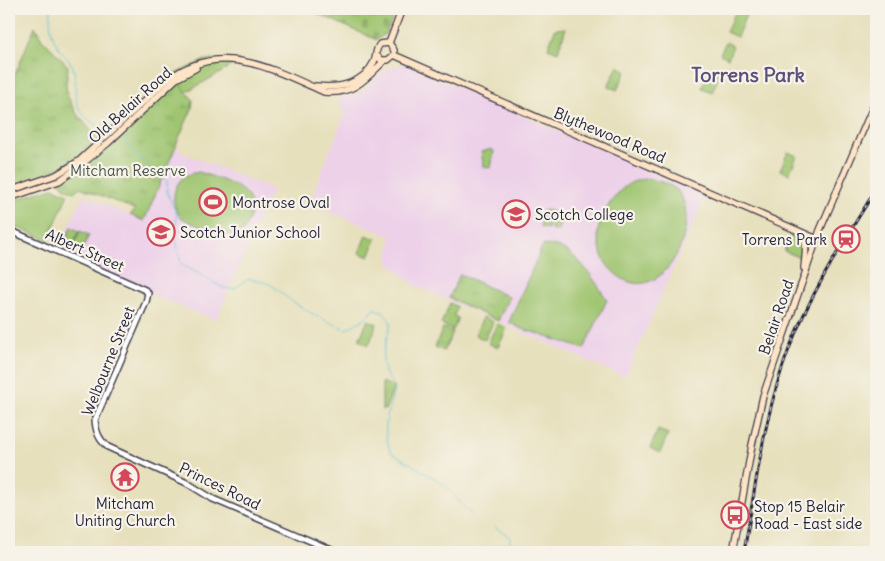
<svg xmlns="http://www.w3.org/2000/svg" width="885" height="561" font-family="Delius,sans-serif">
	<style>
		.built { fill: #edd1e9 }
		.grass { fill: #9fc570; stroke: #607456 }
		.cemetery { fill: url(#cemetery-stones); stroke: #607456 }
		.park { fill: url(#park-tufts); stroke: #607456 }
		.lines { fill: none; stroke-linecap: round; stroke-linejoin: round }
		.stream { stroke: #55c1cf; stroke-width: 1 }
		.tertiary-casing { stroke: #403e4e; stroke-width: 8 }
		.secondary-casing { stroke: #403e4e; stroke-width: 8 }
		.tertiary { stroke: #fff; stroke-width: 5 }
		.secondary { stroke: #fee4c6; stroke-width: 5.5 }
		.rail-casing { stroke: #22223b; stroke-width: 3 }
		.rail { stroke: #f7f3e8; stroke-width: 1; stroke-dasharray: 4; stroke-linecap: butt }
		.labels { text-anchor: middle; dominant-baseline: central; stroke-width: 4.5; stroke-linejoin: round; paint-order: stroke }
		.street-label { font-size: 15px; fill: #22223b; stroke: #f7f3e8 }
		.park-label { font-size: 15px; fill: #48534b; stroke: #f7f3e8 }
		.poi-label { font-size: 15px; fill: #22223b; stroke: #f7f3e8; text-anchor: start }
		.district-label { font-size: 20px; font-weight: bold; fill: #5b517c; stroke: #f7f3e8 }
	</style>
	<defs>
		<pattern id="cemetery-stones" width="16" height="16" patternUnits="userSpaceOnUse" patternTransform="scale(1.25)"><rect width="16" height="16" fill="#9fc570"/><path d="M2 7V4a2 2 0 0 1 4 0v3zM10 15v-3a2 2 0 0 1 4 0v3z" fill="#89a962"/></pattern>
		<pattern id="park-tufts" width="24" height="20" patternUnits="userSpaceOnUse" patternTransform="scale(1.25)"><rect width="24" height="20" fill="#9fc570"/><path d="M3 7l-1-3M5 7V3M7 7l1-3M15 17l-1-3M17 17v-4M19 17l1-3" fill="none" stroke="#89a962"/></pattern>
	</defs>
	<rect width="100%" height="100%" fill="#f7f3e8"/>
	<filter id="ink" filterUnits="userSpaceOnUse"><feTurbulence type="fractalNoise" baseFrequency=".02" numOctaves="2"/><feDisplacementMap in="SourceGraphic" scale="10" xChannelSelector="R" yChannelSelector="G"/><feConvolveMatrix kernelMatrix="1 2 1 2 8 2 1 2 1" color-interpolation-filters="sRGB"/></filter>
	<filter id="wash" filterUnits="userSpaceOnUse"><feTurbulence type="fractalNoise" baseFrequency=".0096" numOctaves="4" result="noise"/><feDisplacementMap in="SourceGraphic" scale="20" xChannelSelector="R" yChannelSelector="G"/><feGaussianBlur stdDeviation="1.12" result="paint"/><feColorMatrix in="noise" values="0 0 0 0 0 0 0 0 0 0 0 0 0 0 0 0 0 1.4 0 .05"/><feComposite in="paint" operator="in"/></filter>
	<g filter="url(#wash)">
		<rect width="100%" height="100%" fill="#e7e0bd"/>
		<!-- built -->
		<g class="built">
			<polygon points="405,64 702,194 704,199 625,377 414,285 388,262 391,236 309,204 344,116 338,98 348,97 364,90 380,73 394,66"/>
			<polygon points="176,146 186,154 272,189 216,320 148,293 58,251 83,195 144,221"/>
		</g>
		<!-- grass -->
		<g class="grass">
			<polygon points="736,11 746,15 737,37 726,32"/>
			<polygon points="566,28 558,52 548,48 555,29"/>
			<polygon points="726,42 733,46 728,58 720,54"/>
			<polygon points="205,60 239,60 220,73 186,92 173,75"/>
			<polygon points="618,66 626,71 617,90 608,86"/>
			<polygon points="711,68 721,72 712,92 702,88"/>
			<polygon points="492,149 494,151 491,168 484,167 481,152"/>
			<polygon points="788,152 797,156 789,174 780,170"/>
			<path d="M199,172C230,183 269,191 243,231C239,232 233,235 228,235C220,235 187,222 181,217C170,206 172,185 185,176C188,174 195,173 199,172Z"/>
			<path d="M650,179C659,181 671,184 678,191C704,224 662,311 617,275C607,267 601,258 600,246C599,242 597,236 598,231C601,213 618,187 635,181C640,179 646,179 650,179Z"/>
			<polygon points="53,188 68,194 48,240 9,224 9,201"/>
			<polygon points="544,210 552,211 548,229 540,227"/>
			<polygon points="554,212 562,214 558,231 551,229"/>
			<polygon points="71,227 79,231 72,247 64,243"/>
			<polygon points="80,231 89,235 82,251 73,247"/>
			<polygon points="791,235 801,245 801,258 784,251"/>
			<path d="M543,245C548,246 555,245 559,247C580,256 596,282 607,300L584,349L520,328L509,322Z"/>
			<polygon points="450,303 457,307 454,316 458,318 453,330 441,324"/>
			<polygon points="368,320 377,324 369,345 359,340"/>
			<polygon points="382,382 394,387 385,410 382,409"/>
			<polygon points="658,430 668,434 660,453 650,448"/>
		</g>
		<!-- cemetery -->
		<polygon class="cemetery" points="307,9 397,9 386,33 377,40"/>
		<!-- park -->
		<g class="park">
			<polygon points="35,26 42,39 68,66 66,86 68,97 76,113 93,133 104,135 86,151 66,165 9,190 9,89"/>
			<polygon points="176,79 193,100 192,109 177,142 176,146 144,221 130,215 136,210 80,187 74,192 64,187 59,181 76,169"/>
			<polygon points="366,235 376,239 369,257 359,253"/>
			<polygon points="460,274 509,297 498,321 449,298"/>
			<polygon points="483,317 493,322 485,340 475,335"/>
			<polygon points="497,324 507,328 498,348 488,343"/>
			<polygon points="443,328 453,332 444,351 435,347"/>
		</g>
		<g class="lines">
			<!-- stream -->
			<g class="stream">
				<path d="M51,9C49,24 51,37 60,50C63,55 69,59 72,65C81,86 67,101 88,119C96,126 102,127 112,127"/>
				<path d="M121,134C124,137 124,141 127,144C138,158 154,169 167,181V192L177,215L175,235L181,264L223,288L234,289L248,279C275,282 273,288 293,302C309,313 328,322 346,329L361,321L375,309L384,312L391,323C385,347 375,366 395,387C389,410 380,428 391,452L445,485L471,515"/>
				<polyline points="495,527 510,537 509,552"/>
			</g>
		</g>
	</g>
	<g filter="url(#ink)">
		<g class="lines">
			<!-- tertiary casing -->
			<g class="tertiary-casing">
				<path id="tertiary" d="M9,230L145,290L148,293L146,302L95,420C96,432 99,440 108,447L187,483L213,499L336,552"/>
			</g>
			<!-- secondary casing -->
			<g class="secondary-casing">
				<g id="secondary">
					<polyline points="389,43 402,9"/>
					<polyline points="394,55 817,239"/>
					<path d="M316,86C339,89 363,84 374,62C377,55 375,49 380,44L389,43L394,50V55L388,60H381L376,55"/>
					<path d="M9,191L56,175L79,161L166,81C219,39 270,68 324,92C353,95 365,80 384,61"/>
					<polyline points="9,198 59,181 76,169 108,143 176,79 196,68"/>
					<path d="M799,232C809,242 805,255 804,268"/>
					<polyline points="733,552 752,445 763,396 820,230 876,100"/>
				</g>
			</g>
			<!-- tertiary -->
			<use href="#tertiary" class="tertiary"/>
			<!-- secondary -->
			<use href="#secondary" class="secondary"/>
			<!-- rail casing -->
			<g class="rail-casing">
				<path id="rail" d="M744,552C756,484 764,414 789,349C811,292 844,241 876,189"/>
			</g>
			<!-- rail -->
			<use href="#rail" class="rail"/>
		</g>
	</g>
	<!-- icons -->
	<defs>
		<g id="stadium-ring" transform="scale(1.4375)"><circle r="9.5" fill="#f7f3e8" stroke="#d1495b" stroke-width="1.5"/><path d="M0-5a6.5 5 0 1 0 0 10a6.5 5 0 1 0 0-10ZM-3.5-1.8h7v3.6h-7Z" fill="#d1495b"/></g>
		<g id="university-ring" transform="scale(1.4375)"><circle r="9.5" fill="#f7f3e8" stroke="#d1495b" stroke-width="1.5"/><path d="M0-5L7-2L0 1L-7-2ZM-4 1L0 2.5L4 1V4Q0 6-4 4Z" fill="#d1495b"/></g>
		<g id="school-ring" transform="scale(1.4375)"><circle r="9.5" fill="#f7f3e8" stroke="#d1495b" stroke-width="1.5"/><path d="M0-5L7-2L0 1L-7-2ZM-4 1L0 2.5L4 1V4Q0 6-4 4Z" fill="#d1495b"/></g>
		<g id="station-ring" transform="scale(1.4375)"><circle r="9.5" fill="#f7f3e8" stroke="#d1495b" stroke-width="1.5"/><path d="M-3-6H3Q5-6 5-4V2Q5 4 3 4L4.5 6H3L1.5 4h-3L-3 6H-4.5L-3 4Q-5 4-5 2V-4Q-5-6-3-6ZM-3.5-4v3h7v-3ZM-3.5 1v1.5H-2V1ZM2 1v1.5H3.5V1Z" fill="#d1495b"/></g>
		<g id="temple-ring" transform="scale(1.4375)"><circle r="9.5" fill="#f7f3e8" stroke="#d1495b" stroke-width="1.5"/><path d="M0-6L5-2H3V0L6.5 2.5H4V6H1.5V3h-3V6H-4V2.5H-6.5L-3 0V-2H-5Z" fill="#d1495b"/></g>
		<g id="bus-ring" transform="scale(1.4375)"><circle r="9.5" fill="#f7f3e8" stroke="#d1495b" stroke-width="1.5"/><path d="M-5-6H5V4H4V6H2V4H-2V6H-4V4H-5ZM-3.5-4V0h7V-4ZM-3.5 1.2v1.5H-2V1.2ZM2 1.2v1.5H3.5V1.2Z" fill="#d1495b"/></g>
	</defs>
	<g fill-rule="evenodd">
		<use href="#stadium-ring" x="213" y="202"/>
		<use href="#university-ring" x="516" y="214"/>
		<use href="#school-ring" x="161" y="232"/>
		<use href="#station-ring" x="846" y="239"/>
		<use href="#temple-ring" x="125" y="477"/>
		<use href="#bus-ring" x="735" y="515"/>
	</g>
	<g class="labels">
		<!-- street labels -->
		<g class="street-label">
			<text transform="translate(130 105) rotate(-42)">Old Belair Road</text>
			<text transform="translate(610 135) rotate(23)">Blythewood Road</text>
			<text transform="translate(85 250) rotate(24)">Albert Street</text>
			<text transform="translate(776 317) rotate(-71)">Belair Road</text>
			<text transform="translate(108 361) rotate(-68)">Welbourne Street</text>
			<text transform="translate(220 486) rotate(26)">Princes Road</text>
		</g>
		<!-- park labels -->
		<g class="park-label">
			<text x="128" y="170">Mitcham Reserve</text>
		</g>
		<!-- poi labels -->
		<g class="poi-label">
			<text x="232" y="202">Montrose Oval</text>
			<text x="535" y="214">Scotch College</text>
			<text x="180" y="232">Scotch Junior School</text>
			<text x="827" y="239" text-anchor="end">Torrens Park</text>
			<text x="125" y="503" text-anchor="middle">Mitcham<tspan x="125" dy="17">Uniting Church</tspan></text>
			<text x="754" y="506">Stop 15 Belair<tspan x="754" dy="17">Road - East side</tspan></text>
		</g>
		<!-- district labels -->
		<g class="district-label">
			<text x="748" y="74">Torrens Park</text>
		</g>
	</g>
	<!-- margin -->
	<rect width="885" height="561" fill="none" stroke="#f7f3e8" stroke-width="30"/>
</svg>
